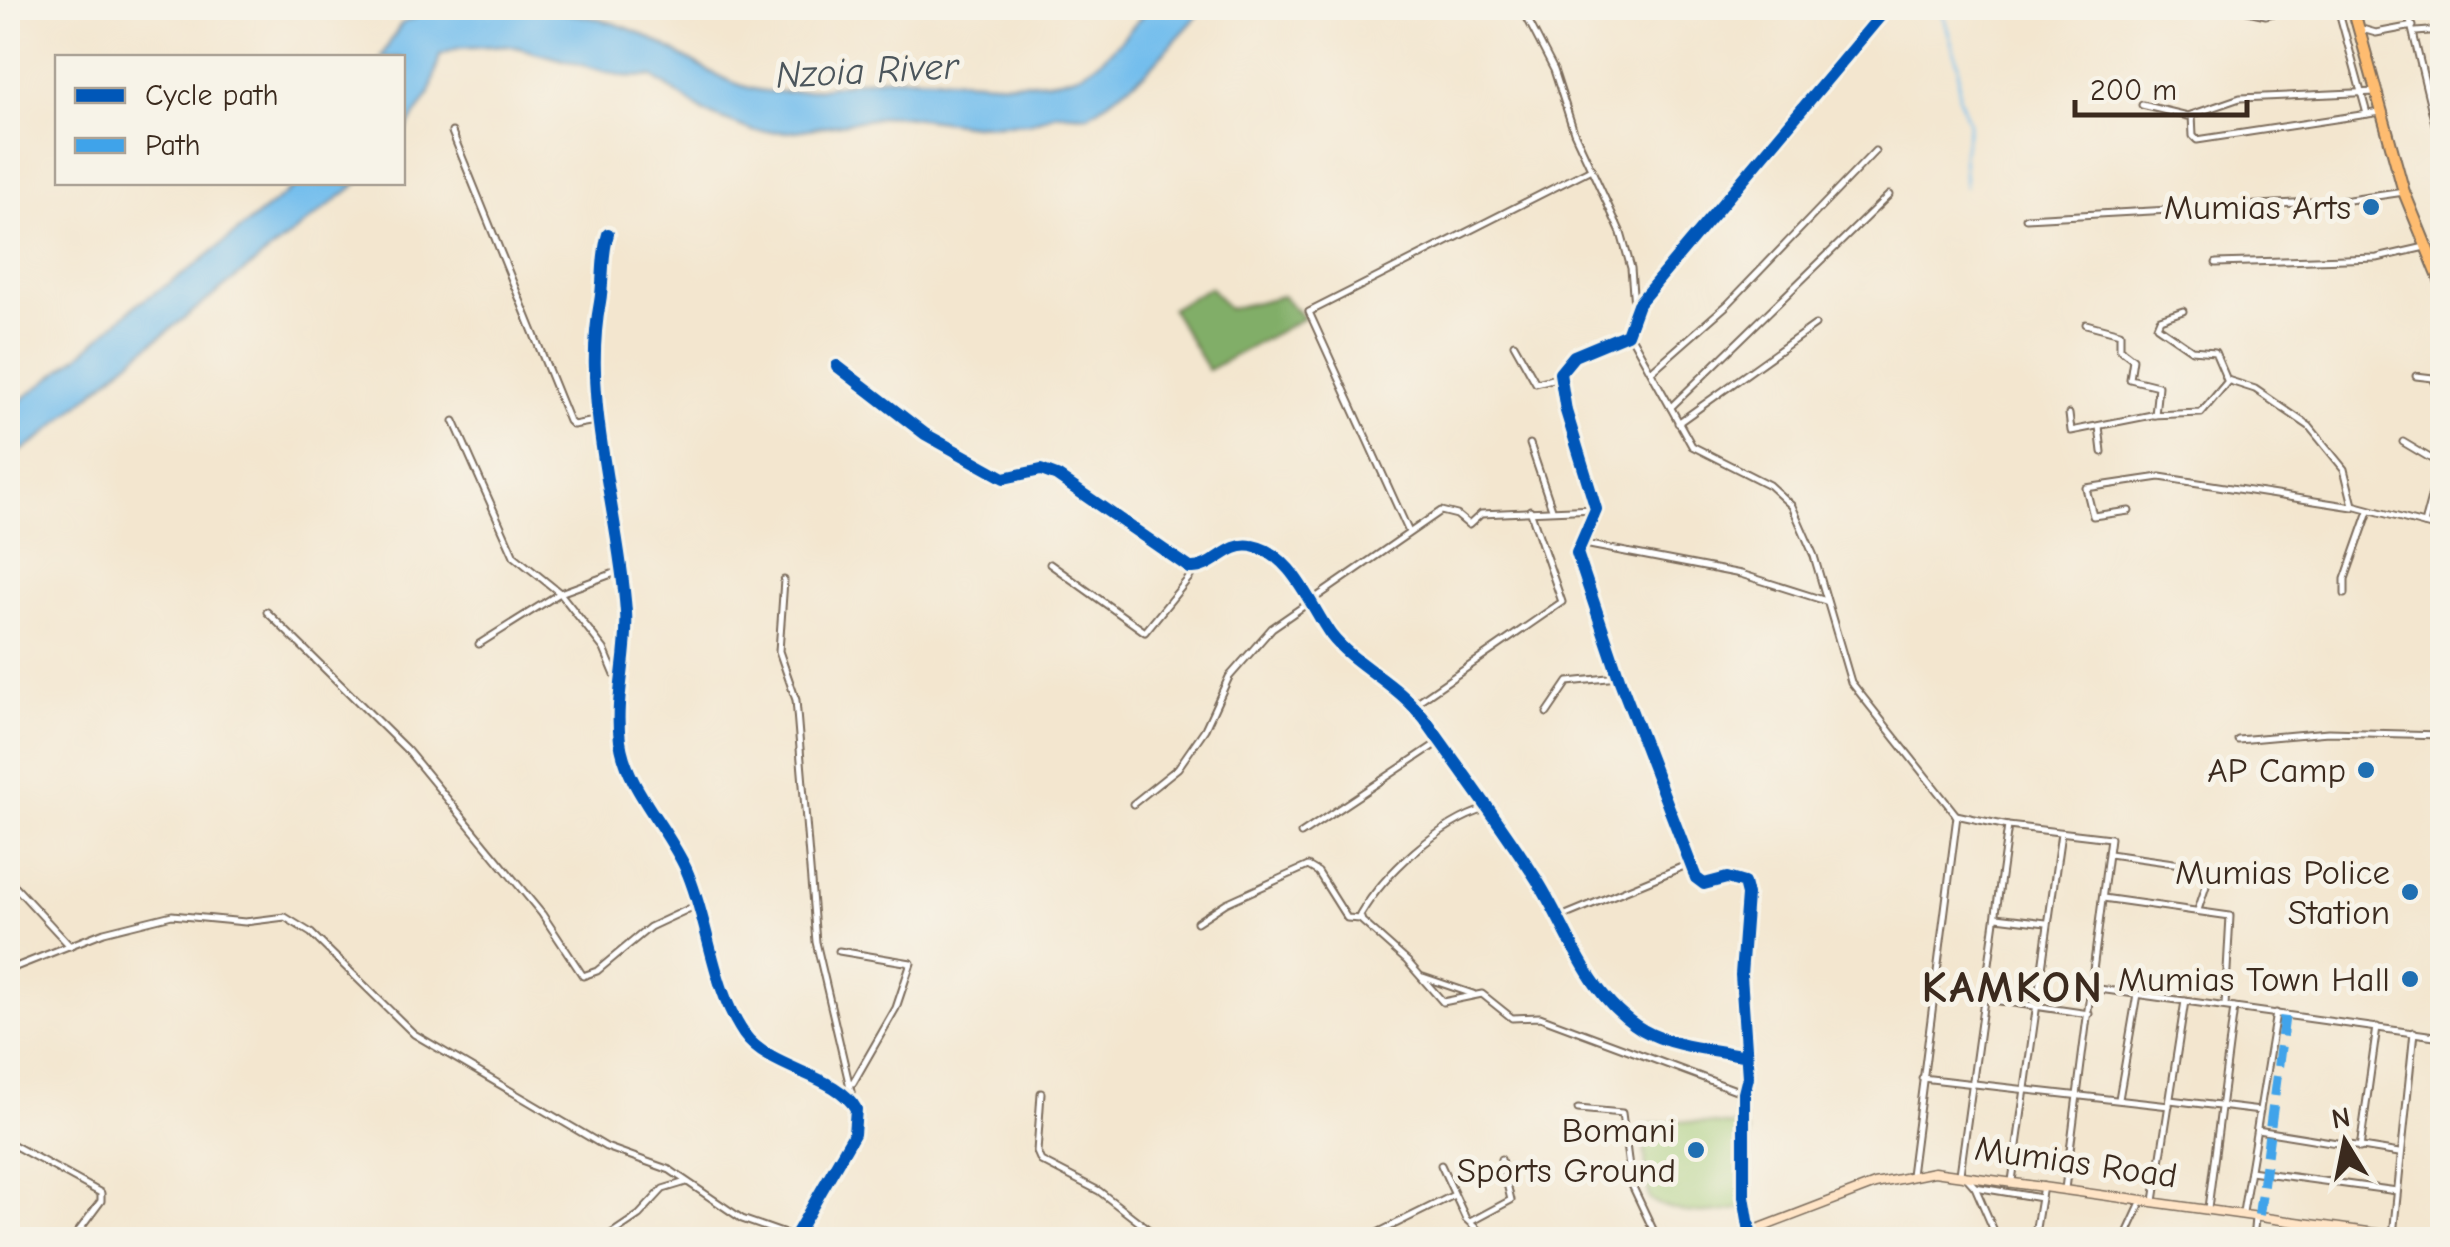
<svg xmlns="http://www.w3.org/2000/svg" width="2450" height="1247" font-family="'Comic Neue',sans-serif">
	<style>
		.green { fill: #a2ca76; stroke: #6e7a4a; stroke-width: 2.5 }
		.forest { fill: #81ae67; stroke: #5e6c42; stroke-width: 2.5 }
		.water { fill: #73beed; stroke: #577486; stroke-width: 2.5 }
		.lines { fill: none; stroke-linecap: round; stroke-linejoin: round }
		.stream { stroke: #73beed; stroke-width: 2.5 }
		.street-casing { stroke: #7b6c5c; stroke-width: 9 }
		.secondary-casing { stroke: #7b6c5c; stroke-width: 11 }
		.highway-casing { stroke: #7b6c5c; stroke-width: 14 }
		.street { stroke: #fff; stroke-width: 5 }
		.secondary { stroke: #ffe4c6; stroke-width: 8 }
		.highway { stroke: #febc70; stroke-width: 10 }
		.quiet { stroke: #3fa3ea; stroke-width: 10; stroke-dasharray: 20 10; stroke-linecap: butt }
		.cycleway-casing { stroke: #f7f3e8; stroke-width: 19 }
		.cycleway { stroke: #0057b8; stroke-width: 12 }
		.poi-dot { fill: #1f6fb2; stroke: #f7f3e8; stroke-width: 4 }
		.labels { text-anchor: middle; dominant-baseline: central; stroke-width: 10; stroke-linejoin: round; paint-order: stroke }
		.poi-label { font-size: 35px; fill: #3b2a1e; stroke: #f7f3e8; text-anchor: end }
		.street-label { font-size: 35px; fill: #3b2a1e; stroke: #f7f3e8 }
		.water-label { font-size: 38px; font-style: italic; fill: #4c565c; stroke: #f7f3e8 }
		.district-label { font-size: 45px; font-weight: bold; letter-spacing: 2.5px; fill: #3b2a1e; stroke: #f7f3e8 }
	</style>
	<rect width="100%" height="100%" fill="#f7f3e8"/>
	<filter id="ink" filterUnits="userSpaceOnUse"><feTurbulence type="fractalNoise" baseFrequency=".01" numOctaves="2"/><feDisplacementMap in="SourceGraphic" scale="20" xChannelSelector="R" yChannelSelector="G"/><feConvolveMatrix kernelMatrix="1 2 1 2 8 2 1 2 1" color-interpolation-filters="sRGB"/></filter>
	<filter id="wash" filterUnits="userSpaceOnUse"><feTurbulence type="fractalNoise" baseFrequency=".0048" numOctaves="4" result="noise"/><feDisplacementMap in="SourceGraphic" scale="40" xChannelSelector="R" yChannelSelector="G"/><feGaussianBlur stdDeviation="2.25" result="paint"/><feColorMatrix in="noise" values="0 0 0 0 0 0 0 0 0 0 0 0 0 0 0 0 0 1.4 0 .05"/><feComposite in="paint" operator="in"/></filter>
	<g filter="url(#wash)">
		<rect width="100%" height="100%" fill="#f3e6cf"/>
		<!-- green -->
		<path class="green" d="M1678,1121L1736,1126L1749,1132L1746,1207C1713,1215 1679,1218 1649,1199L1642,1126Z"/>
		<!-- forest -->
		<polygon class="forest" points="1210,287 1228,309 1282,296 1304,318 1208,370 1171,309"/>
		<!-- water -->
		<g class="water">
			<path d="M434,8C501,7 574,5 637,32C676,49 711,78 753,89C793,99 840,82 881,78C937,72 1029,94 1078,74C1106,63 1129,29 1150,8H1205L1145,73L1099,108L1088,115L1056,113L1029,123L973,125L895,115L790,132L753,131L706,113L653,77L623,76L508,45L458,48L440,55L430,93L403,134L402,58L381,57L401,24Z"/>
			<polygon points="299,183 358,183 129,361 36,442 8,458 8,410 79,356 136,305 187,272"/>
		</g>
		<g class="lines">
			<!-- stream -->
			<polyline class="stream" points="1941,8 1958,64 1959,98 1969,122 1963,154 1965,187"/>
		</g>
	</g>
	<g filter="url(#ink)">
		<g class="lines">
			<!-- street casing -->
			<g class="street-casing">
				<g id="street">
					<polyline points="1522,8 1554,70 1574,132 1621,233 1631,268 1634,306"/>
					<polyline points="2234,8 2266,15 2295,8"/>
					<polyline points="2338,8 2367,114"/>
					<polyline points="2407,8 2442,153"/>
					<polyline points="2362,29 2376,33 2413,26"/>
					<polyline points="2416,32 2442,30"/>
					<polyline points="2142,105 2188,116 2240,98 2376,92"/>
					<polyline points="2192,115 2193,136 2197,140 2381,112"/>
					<polyline points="452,132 569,421 573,425 601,420"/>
					<polyline points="8,156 8,164"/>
					<polyline points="2026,218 2349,200 2404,192"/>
					<path d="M608,234C601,256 604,279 600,302C581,401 619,512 626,612C629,655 614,697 620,741C626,787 667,827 686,869C709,921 711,986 744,1034C769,1070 837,1074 856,1109L854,1134L793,1240"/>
					<polyline points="2216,263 2377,258 2425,247"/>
					<polyline points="2183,311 2160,319 2157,326 2192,350 2215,352 2227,380 2255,389 2309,426 2344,469 2353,505 2442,529"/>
					<polyline points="2086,324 2120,333 2120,349 2133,359 2130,379 2158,386 2155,415"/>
					<polyline points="1628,331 1692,446 1769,485 1792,506 1814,556 1851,682 1957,816 1911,1175"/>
					<polyline points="1514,344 1536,383 1560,377"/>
					<path d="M837,366L925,434L1004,478L1041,470L1057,476L1190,568C1213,570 1228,541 1252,546C1292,553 1310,606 1331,635C1355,666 1397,682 1426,721C1462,772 1501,824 1535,877C1569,929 1585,995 1643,1030C1673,1047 1712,1049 1746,1056"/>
					<polyline points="1653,370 1727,305 1875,151"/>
					<polyline points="2416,376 2433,378 2442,396"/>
					<polyline points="1671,407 1889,195"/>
					<polyline points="2069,414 2071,431 2152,415 2201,413 2228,381"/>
					<polyline points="454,421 514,556 560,593 604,649 617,680"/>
					<polyline points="1678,423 1815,325"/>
					<polyline points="2099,426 2102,452"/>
					<polyline points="2403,442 2440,464 2424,524"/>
					<polyline points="1530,444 1552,509"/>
					<polyline points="2129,511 2093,516 2086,488 2160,477 2353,507"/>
					<polyline points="1408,530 1309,312 1591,169"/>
					<polyline points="1579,543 1741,574 1826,601"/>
					<polyline points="1050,564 1145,632 1197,568"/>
					<polyline points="784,580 779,651 796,700 816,942 853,1100"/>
					<polyline points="2345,594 2345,579 2369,511"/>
					<polyline points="267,612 408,751 542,914 583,976 597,971 650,927 697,905"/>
					<polyline points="479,644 560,593 620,571"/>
					<polyline points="1413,705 1562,602 1530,510"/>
					<polyline points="1547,713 1568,682 1618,677"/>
					<polyline points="2238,740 2328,732 2442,735"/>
					<polyline points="1133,804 1178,768 1205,729 1229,677 1272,628 1441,511 1457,515 1469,525 1481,514 1596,509"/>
					<path d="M1486,809C1440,822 1384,874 1360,915L1362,921L1407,961L1443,1002L1482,994L1512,1018L1540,1017L1744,1093"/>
					<polyline points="1956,815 2008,826 2110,838 2065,1189"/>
					<polyline points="1301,834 1439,742"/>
					<polyline points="2109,854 2195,866 2206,886 2198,910"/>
					<polyline points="8,879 70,946"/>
					<polyline points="2103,898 2230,916 2225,1006"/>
					<polyline points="1997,917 2046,923"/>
					<polyline points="1556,919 1689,864"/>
					<polyline points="1197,922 1226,903 1308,866 1318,872 1347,918 1360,919"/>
					<polyline points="839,951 911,963 896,1008 853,1083"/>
					<polyline points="8,970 104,932 172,915 245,922 285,917 311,933 414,1034 606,1147 670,1170 742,1219 785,1234 827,1240"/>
					<polyline points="1423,977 1473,994"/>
					<polyline points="2092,988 2442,1037"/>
					<polyline points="1986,999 2089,1014"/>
					<polyline points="1922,1078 2169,1106"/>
					<polyline points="1041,1093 1037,1152 1041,1161 1099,1191 1162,1240"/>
					<polyline points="2119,1099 2137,994"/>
					<polyline points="2170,1100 2260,1111"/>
					<polyline points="1578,1109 1622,1113 1631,1183 1658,1240"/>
					<polyline points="2257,1130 2399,1153"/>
					<polyline points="8,1142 101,1193 101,1201 72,1240"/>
					<polyline points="2360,1148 2377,1027"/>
					<polyline points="1441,1165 1466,1219 1489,1240"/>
					<polyline points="2250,1171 2397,1191"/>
					<polyline points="1960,1174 2008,826"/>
					<polyline points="1967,1178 1975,1187 2041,1198"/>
					<polyline points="2012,1181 2061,833"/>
					<polyline points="1975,1187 1998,1240"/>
					<polyline points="2154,1201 2185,1001"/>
					<polyline points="2208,1208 2234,1008"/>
					<polyline points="2243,1212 2276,1013"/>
					<polyline points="1470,1222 1511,1200 1501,1159"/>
					<polyline points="1750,1232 1744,1196 1744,1093 1748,1077 1741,975 1747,895 1744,883 1727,878 1704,884 1696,878 1620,681 1577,553 1596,509 1566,411 1560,373 1574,356 1627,334 1638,304 1887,8"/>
					<polyline points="2393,1235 2414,1032"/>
					<polyline points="602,1240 639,1215 663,1189 686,1182"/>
					<polyline points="1363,1240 1454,1195"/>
					<polyline points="2034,1240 2043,1186"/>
					<polyline points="2124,1240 2142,1201"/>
					<polyline points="2253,1240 2255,1218"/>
				</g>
			</g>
			<!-- secondary casing -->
			<g class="secondary-casing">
				<polyline id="secondary" points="1729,1240 1875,1184 1934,1172 2426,1240"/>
			</g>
			<!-- highway casing -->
			<g class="highway-casing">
				<polyline id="highway" points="2353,8 2404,192 2442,285"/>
			</g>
			<!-- street -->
			<use href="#street" class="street"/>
			<!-- secondary -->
			<use href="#secondary" class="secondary"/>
			<!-- highway -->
			<use href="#highway" class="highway"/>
			<!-- quiet -->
			<polyline class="quiet" points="2259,1215 2285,1013"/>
			<!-- cycleway casing -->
			<g class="cycleway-casing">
				<g id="cycleway">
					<path d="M608,234C601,256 604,279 600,302C581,401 619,512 626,612C629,655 614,697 620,741C626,787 667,827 686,869C709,921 711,986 744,1034C769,1070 837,1074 856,1109L854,1134L793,1240"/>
					<path d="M837,366L925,434L1004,478L1041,470L1057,476L1190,568C1213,570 1228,541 1252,546C1292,553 1310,606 1331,635C1355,666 1397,682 1426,721C1462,772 1501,824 1535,877C1569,929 1585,995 1643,1030C1673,1047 1712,1049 1746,1056"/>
					<polyline points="1750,1232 1744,1196 1744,1093 1748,1077 1741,975 1747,895 1744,883 1727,878 1704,884 1696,878 1620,681 1577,553 1596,509 1566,411 1560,373 1574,356 1627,334 1638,304 1887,8"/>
				</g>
			</g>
			<!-- cycleway -->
			<use href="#cycleway" class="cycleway"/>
		</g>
	</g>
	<!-- markers -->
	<g class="poi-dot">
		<circle cx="2371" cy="207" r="10"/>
		<circle cx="2366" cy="770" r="10"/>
		<circle cx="2410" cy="892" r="10"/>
		<circle cx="2410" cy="979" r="10"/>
		<circle cx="1696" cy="1150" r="10"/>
	</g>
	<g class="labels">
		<!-- poi labels -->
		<g class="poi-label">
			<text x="2351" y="207">Mumias Arts</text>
			<text x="2346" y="770">AP Camp</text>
			<text x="2390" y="872">Mumias Police<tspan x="2390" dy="40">Station</tspan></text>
			<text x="2390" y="979">Mumias Town Hall</text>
			<text x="1676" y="1130">Bomani<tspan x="1676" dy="40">Sports Ground</tspan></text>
		</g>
		<!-- street labels -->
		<g class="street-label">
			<text transform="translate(2076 1162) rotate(8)">Mumias Road</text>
		</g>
		<!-- water labels -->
		<g class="water-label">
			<text transform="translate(867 71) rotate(-3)">Nzoia River</text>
		</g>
		<!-- district labels -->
		<g class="district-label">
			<text x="2013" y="987">KAMKON</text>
		</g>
	</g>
	<!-- margin -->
	<rect width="2450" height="1247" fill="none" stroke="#f7f3e8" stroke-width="40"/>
	<!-- legend -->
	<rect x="55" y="55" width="350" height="130" fill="#f7f3e8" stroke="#aca397" stroke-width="2.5"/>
	<rect x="75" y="88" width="50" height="15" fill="#0057b8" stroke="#aca397" stroke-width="2.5"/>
	<text x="145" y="105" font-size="30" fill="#3b2a1e">Cycle path</text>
	<rect x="75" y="138" width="50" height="15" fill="#3fa3ea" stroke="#aca397" stroke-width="2.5"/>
	<text x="145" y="155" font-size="30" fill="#3b2a1e">Path</text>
	<!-- north arrow -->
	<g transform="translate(2345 1142) rotate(350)" stroke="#f7f3e8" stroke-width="8" paint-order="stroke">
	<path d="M0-8L18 38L0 25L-18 38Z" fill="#3b2a1e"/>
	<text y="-15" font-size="28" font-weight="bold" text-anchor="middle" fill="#3b2a1e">N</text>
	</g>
	<!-- scale -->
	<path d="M2075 100v15h172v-15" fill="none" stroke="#3b2a1e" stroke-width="5"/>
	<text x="2090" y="100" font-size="30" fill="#3b2a1e" stroke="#f7f3e8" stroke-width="8" paint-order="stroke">200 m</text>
</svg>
